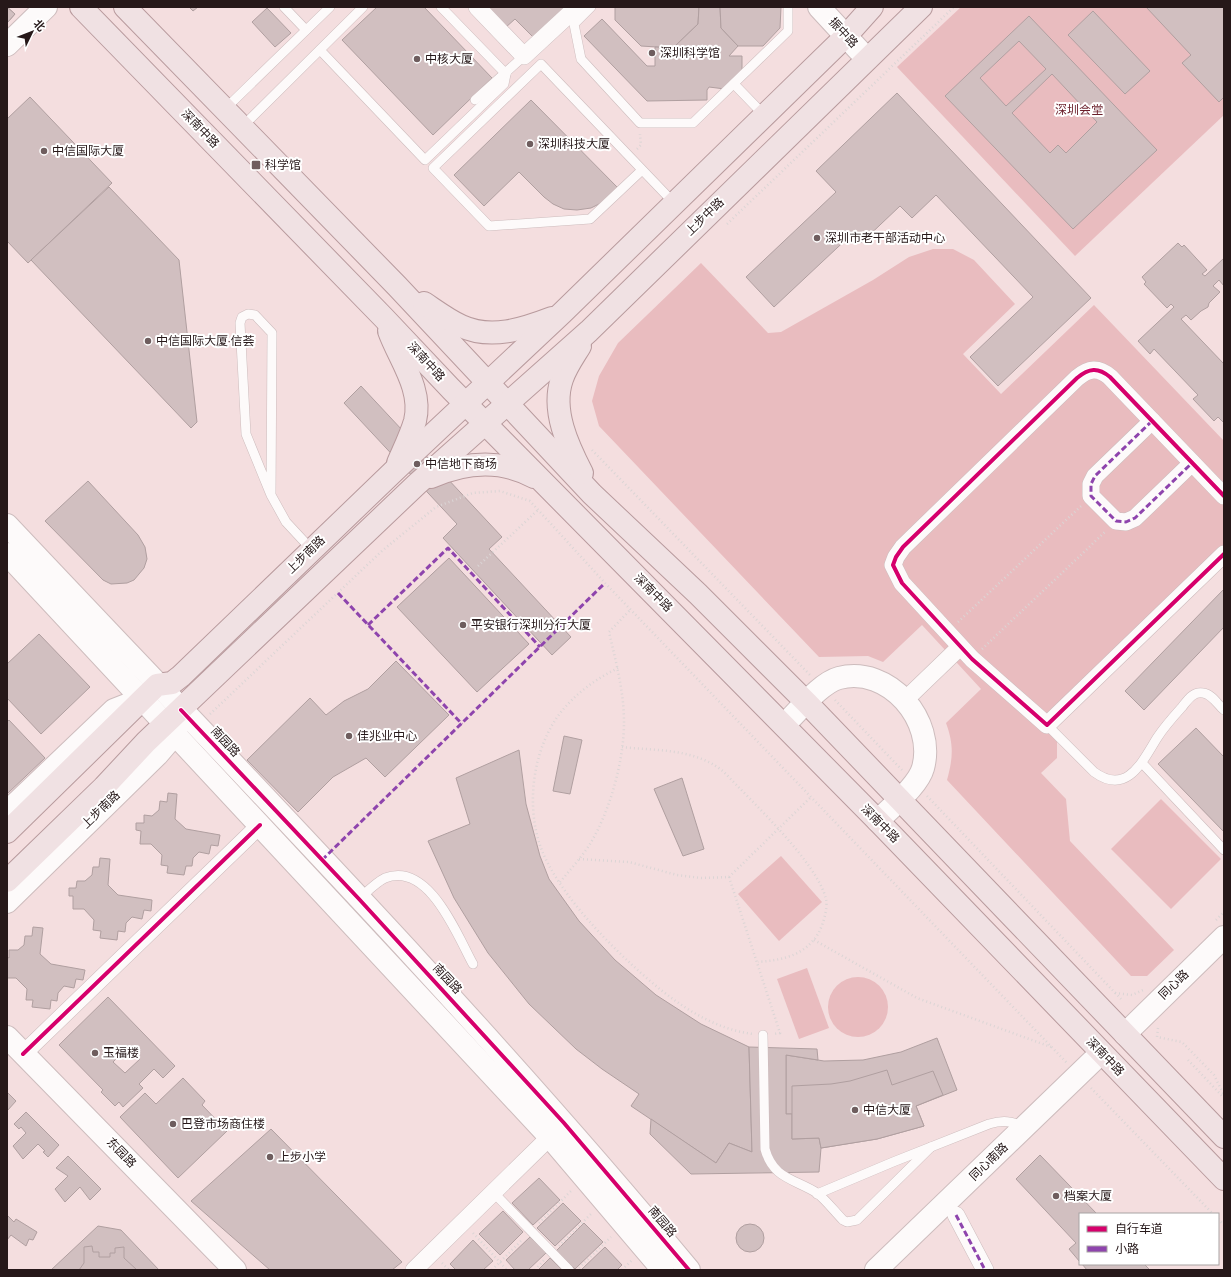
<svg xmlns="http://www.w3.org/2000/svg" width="1231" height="1277" font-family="'Sofia Sans Condensed','Noto Sans SC',sans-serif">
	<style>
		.green { fill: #e9bcbf }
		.building { fill: #d1bfc0; stroke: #b09fa0; fill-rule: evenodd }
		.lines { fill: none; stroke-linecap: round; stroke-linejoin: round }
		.lane-casing { stroke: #cdbcbd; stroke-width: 10 }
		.street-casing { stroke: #cdbcbd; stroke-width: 18 }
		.secondary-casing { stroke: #cdbcbd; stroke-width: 24 }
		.primary-casing { stroke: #b89a9d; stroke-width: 24 }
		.path { stroke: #dbd5d5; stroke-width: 2.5; stroke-dasharray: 1 3; stroke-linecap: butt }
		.lane { stroke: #fdfafa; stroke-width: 9 }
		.street { stroke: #fdfafa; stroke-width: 17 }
		.secondary { stroke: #fdfafa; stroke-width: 22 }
		.primary { stroke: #f0e1e3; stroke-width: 22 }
		.quiet { stroke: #8e44ad; stroke-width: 3; stroke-dasharray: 6 3; stroke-linecap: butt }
		.cycleway-casing { stroke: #fff; stroke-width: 6 }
		.cycleway { stroke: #d6006c; stroke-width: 4 }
		.poi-dot { fill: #6e5d5e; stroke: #fff; stroke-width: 1.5 }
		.labels { text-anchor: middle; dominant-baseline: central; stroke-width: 4; stroke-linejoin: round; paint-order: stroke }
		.street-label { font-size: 12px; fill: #261819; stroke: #fff }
		.poi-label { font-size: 12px; fill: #261819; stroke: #fff; text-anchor: start }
		.park-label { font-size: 12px; fill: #6a1e2a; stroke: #fff }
	</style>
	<rect width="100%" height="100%" fill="#f4dedf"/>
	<!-- green -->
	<g class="green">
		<polygon points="961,7 1224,7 1224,115 1075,256 897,67"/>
		<path d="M933,249H953L974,260L1015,304L963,354L1001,394L1094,305L1224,441V565L1057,724V758L1041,773L1066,799L1070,841L1174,950L1147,976H1131L947,780C953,758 954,745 946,723L981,689L922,625L883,662L868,656L819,657L599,426L592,401L599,376L618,343L701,263L768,333L781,332L873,280L909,257Z"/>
		<polygon points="1161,799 1221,859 1171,909 1111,849"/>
		<polygon points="781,856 822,902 779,941 738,894"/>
		<polygon points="807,968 829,1028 799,1039 777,979"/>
		<circle cx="858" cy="1007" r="30"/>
	</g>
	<!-- building -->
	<g class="building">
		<polygon points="7,7 15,14 7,23"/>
		<polygon points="7,7 15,14 7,23"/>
		<polygon points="189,7 198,7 193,11"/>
		<polygon points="377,7 424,7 492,78 433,135 342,40"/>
		<polygon points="484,7 562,7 566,11 536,40 515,19 505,28"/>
		<polygon points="615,7 699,7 698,24 673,48 641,46 615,20"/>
		<polygon points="699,7 720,7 721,28 738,46 729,56 742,56 742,73 725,89 709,87 707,90 707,100 647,101 584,36 602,19 647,66 655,66 655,47 673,48 698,24"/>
		<polygon points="720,7 781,7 780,28 763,46 738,46 721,28"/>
		<polygon points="1146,7 1224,7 1224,97 1219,102 1182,63 1191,55"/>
		<polygon points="267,8 291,33 275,47 252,22"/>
		<polygon points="1093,11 1150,71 1125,94 1068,35"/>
		<path d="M1029,16L1157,150L1073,229L945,96ZM1019,41L1046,69L1006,106L980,78ZM1052,74L1097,122L1066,153L1058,145L1050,153L1012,113Z"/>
		<polygon points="897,93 1091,298 998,386 970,357 1033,297 936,195 912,218 900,206 861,243 853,233 774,307 746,277 836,192 816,171"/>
		<polygon points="30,97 112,183 28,263 7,241 7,119"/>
		<polygon points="531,100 619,189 605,201 591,208 577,210 564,209 553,204 544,197 519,172 484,206 454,175"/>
		<polygon points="109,187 179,260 197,422 191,428 31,260"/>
		<polygon points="1178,243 1182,247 1184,245 1207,270 1202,274 1205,276 1224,258 1224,286 1219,280 1213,286 1220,292 1209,303 1208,307 1201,311 1191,320 1186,315 1181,319 1224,364 1224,423 1218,417 1214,421 1193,399 1198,395 1154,349 1150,354 1138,341 1174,307 1171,304 1167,308 1144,284 1146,282 1142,277"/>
		<polygon points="361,386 502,537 489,549 571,637 552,655 443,538 457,524 344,403"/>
		<polygon points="88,481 138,535 145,547 147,559 144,568 134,580 127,583 111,584 103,580 45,521"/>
		<polygon points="449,558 529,644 477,692 397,607"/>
		<polygon points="1224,589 1224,627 1144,710 1125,691"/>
		<polygon points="39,634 90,687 41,734 7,698 7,664"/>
		<polygon points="396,661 449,715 385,777 366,758 333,777 298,812 247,760 310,698 326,715 344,701 368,689"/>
		<polygon points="9,720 45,758 7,794 7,722"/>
		<polygon points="1196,728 1224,757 1224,832 1158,764"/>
		<polygon points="564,736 582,740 570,794 553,791"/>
		<polygon points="519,750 526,804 540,856 549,879 579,921 615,960 656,995 701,1024 749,1047 752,1152 729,1143 716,1163 631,1106 639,1094 602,1069 576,1049 529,1004 488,953 454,898 428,841 470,824 456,778"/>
		<polygon points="682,778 704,849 683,856 654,789"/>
		<polygon points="168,793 177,794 175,819 186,829 220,835 218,846 211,845 209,854 199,852 193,858 192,866 186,866 184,875 167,873 168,866 161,865 162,855 151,844 140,844 141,831 136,830 136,823 144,823 144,815 152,816 159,810 160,801 167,802"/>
		<polygon points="100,858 110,859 108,885 118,895 152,900 151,911 144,910 142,919 132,917 126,923 125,932 118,931 117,940 100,938 101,931 93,930 94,920 84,909 73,909 73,896 69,896 69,888 76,888 77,881 85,881 92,875 93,867 99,867"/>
		<polygon points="33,927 43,928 40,954 51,964 85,970 83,980 76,979 74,988 64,986 58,993 57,1001 51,1000 50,1009 32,1007 33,1000 26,1000 27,989 16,978 7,978 7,957 9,958 9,950 18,950 24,945 25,936 32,936"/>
		<path d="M108,997L175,1066L163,1078L154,1069L139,1084L143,1088L123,1107L119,1102L115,1106L101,1092L103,1090L59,1045ZM128,1047L140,1059L125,1073L113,1062Z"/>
		<polygon points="937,1038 957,1090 916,1106 924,1126 877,1139 821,1148 819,1138 792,1139 792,1114 786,1114 786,1055 824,1061 863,1060 901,1052"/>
		<polygon points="749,1047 817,1049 818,1060 786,1055 786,1114 792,1114 792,1139 819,1138 821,1148 819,1172 691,1174 650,1134 651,1119 716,1163 729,1143 752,1152"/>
		<polygon points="887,1070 892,1085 933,1071 943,1095 916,1106 924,1126 877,1139 821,1148 819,1138 792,1139 792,1086 831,1084 850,1081"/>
		<polygon points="183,1078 205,1101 202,1105 227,1131 178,1178 120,1117 145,1093 156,1104"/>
		<polygon points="7,1092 16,1101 7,1111"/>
		<polygon points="26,1112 59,1145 48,1157 43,1152 45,1151 38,1144 23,1159 13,1146 26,1133 21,1127 19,1129 14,1124"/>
		<polygon points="271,1129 402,1262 392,1270 270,1270 191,1201"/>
		<polygon points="1040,1155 1097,1214 1080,1214 1080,1262 1069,1249 1076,1243 1016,1179"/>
		<polygon points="68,1156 101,1189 90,1200 80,1187 65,1202 55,1189 68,1176 56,1168"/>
		<polygon points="539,1178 560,1200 533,1225 512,1203"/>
		<polygon points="563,1203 581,1221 555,1246 537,1228"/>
		<polygon points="503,1211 523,1232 500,1255 479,1234"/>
		<polygon points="7,1215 14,1222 16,1219 37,1232 33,1240 29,1239 26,1246 11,1235 7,1240"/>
		<polygon points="584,1223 603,1242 575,1269 556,1251"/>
		<circle cx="750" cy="1238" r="14"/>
		<polygon points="98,1226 121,1230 159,1270 51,1270"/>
		<polygon points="530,1237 546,1253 528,1270 515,1270 506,1260"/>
		<polygon points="473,1240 493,1261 483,1270 456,1270 450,1264"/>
		<polygon points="92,1246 93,1252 99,1252 99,1257 110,1257 110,1253 115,1253 115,1248 124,1247 124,1258 137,1270 79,1270 84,1263 84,1247"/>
		<polygon points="605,1247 622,1265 617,1270 581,1270"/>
		<polygon points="550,1258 562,1270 538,1270"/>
		<polygon points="1082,1264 1144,1264 1150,1270 1087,1270"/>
	</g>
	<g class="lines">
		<!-- lane casing -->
		<g class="lane-casing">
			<g id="lane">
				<polyline points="284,7 306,30"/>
				<polyline points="441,7 506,74"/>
				<polyline points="591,7 574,24 581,59 640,123 693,123 788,31 788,7"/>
				<polyline points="320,50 425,160 504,84 506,74"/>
				<polyline points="734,84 764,115"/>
				<polyline points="475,100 524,56"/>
				<polyline points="225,109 330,7"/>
				<polyline points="242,127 363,7"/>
				<polyline points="642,170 590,219 489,226 433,168 541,64 674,203"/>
				<polyline points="271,495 246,434 240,323 242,317 248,314 255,315 272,333 271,495 286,522 312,550"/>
				<path d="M1047,725L1094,772C1127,796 1142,762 1157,738C1164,727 1173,717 1182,707C1187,701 1193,691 1203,693C1212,694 1218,705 1224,710"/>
				<polyline points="1142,763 1224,850"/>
				<path d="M359,899C367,892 375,883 385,878C429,861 457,935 473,964"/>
				<path d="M763,1035L765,1149C773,1179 795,1179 817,1193C826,1200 835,1212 843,1220L847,1222L857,1220L931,1147"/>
				<polyline points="493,1192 569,1270"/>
				<path d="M817,1194L893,1162L989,1124C1003,1120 1012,1121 1024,1127"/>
			</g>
		</g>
		<!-- street casing -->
		<g class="street-casing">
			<g id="street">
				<polyline points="477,7 524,56 577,7"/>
				<polyline points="1152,421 1095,476 1091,484 1091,496 1116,521 1126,522 1135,518 1192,463"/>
				<path d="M1224,496L1110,377C1098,367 1089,368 1077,378L903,547L896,557L893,565L902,583L972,659L1047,725L1224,554"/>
				<polyline points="905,700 960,647"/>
				<polyline points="23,1054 260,825"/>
				<polyline points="956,1215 985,1270"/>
				<polyline points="414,1270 559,1128"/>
			</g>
		</g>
		<!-- secondary casing -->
		<g class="secondary-casing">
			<g id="secondary">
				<polyline points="819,7 867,59"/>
				<polyline points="7,45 46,7"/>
				<path d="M7,525C238,770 474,1011 689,1270"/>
				<polyline points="7,554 550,1137 663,1270"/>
				<path d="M784,725C798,712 820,683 839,678C889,665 936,721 923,768C918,786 891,807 878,821"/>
				<polyline points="7,812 114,710 142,699"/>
				<polyline points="7,902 157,755 175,734 179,721"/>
				<polyline points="1125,1034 1224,937"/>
				<polyline points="7,1037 235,1270"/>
				<polyline points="876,1270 1101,1053"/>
			</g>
		</g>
		<!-- primary casing -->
		<g class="primary-casing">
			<g id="primary">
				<polyline points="81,7 383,317 451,389 878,821 1224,1179"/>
				<polyline points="125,7 397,286 592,494 698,594 807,703 1224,1137"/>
				<path d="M424,303C436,311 448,320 461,326C491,340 523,329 552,318"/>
				<path d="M389,331C399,359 423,389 415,421C411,435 404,449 398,463"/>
				<path d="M580,346C574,356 566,367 562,379C551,410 568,446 582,473"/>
				<path d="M431,477C465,462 501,459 534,477"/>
				<polyline points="7,832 157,685 172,683 181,676 395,470 562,313 846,36 872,7"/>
				<polyline points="7,881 104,787 146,742 417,484 589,331 921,7"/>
			</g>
		</g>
		<!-- path -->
		<g class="path">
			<polyline points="637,149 641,145 640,134"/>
			<polyline points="727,224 954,7"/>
			<polyline points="592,450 810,675"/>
			<polyline points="478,566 538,510"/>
			<polyline points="958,622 1081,506"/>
			<polyline points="982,649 1106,531"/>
			<path d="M618,668C600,677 583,688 569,703C534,738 524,802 541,848C556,888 598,933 629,962C663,994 705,1028 753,1034"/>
			<polyline points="835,700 902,770"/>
			<polyline points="210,714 383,550 436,507 473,493 500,491 530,501 605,583 1067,1063"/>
			<path d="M622,747C657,751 695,748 724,772C751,801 817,862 826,899C828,909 823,925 818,934C804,956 782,960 758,962"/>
			<polyline points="927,796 1121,999"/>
			<polyline points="579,859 629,862 677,875 701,878 729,877 812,796"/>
			<polyline points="729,877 780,1033 774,1034"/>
			<path d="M560,882C570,870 581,858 590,844C610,811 624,761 624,722C624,692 616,662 609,632L631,609"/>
			<polyline points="1216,920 1224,912"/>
			<polyline points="814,940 917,998 1051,1047"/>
			<polyline points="1115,993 1132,995 1143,990"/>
			<polyline points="1158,1028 1157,1037 1182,1042 1214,1075 1224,1095"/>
			<polyline points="1188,1060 1224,1098"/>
			<polyline points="1091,1088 1213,1214"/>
			<polyline points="1218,1219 1224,1225"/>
			<polyline points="539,1223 572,1190"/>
			<polyline points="473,1233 507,1270"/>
			<polyline points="559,1246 592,1213"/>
			<polyline points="442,1263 449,1270"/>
			<polyline points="579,1268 611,1237"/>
			<polyline points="492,1270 523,1239"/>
			<polyline points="535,1270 544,1260"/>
			<polyline points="622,1270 632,1260"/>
		</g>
		<!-- lane -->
		<use href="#lane" class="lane"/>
		<!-- street -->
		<use href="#street" class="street"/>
		<!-- secondary -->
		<use href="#secondary" class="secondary"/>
		<!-- primary -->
		<use href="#primary" class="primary"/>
		<!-- quiet -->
		<g class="quiet">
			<polyline points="1152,421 1095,476 1091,484 1091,496 1116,521 1126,522 1135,518 1192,463"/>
			<polyline points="338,593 462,724"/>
			<polyline points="368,625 448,548 540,647"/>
			<polyline points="322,860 605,583"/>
			<polyline points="956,1215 985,1270"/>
		</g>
		<!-- cycleway casing -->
		<g class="cycleway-casing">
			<g id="cycleway">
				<path d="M1224,496L1110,377C1098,367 1089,368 1077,378L903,547L896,557L893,565L902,583L972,659L1047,725L1224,554"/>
				<polyline points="181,710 359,899 564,1123 689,1270"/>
				<polyline points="23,1054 260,825"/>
			</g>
		</g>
		<!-- cycleway -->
		<use href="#cycleway" class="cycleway"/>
	</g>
	<!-- markers -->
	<g class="poi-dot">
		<circle cx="652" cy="53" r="4"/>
		<circle cx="417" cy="59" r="4"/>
		<circle cx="530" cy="144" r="4"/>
		<circle cx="44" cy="151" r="4"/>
		<rect x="251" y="160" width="10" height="10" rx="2"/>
		<circle cx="817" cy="238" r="4"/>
		<circle cx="148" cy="341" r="4"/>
		<circle cx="417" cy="464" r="4"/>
		<circle cx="463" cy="625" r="4"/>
		<circle cx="349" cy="736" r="4"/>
		<circle cx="95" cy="1053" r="4"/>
		<circle cx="855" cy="1110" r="4"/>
		<circle cx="173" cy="1124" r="4"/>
		<circle cx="270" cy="1157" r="4"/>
		<circle cx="1056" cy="1196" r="4"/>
	</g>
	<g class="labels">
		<!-- street labels -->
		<g class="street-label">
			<text transform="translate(843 33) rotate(47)">振中路</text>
			<text transform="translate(200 129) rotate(46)">深南中路</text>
			<text transform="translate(705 217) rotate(-44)">上步中路</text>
			<text transform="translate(426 362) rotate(47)">深南中路</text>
			<text transform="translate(306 555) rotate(-44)">上步南路</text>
			<text transform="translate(653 593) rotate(45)">深南中路</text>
			<text transform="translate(225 742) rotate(47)">南园路</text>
			<text transform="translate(101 810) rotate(-44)">上步南路</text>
			<text transform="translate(880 824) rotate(45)">深南中路</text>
			<text transform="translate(447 979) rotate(47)">南园路</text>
			<text transform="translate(1174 985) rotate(-44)">同心路</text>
			<text transform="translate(1105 1057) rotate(46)">深南中路</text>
			<text transform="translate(121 1153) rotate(46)">东园路</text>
			<text transform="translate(989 1162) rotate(-44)">同心南路</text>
			<text transform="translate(662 1222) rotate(50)">南园路</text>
		</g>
		<!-- poi labels -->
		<g class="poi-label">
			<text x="660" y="53">深圳科学馆</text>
			<text x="425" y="59">中核大厦</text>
			<text x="538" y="144">深圳科技大厦</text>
			<text x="52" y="151">中信国际大厦</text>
			<text x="265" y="165">科学馆</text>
			<text x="825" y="238">深圳市老干部活动中心</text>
			<text x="156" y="341">中信国际大厦·信荟</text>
			<text x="425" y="464">中信地下商场</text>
			<text x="471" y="625">平安银行深圳分行大厦</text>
			<text x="357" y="736">佳兆业中心</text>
			<text x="103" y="1053">玉福楼</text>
			<text x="863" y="1110">中信大厦</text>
			<text x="181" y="1124">巴登市场商住楼</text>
			<text x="278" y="1157">上步小学</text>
			<text x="1064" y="1196">档案大厦</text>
		</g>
		<!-- park labels -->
		<g class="park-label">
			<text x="1079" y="110">深圳会堂</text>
		</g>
	</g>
	<!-- border -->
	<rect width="1231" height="1277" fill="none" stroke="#261819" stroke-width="16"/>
	<!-- legend -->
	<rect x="1079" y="1213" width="140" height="52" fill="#ffffff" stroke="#a8a3a3"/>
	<rect x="1087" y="1226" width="20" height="6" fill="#d6006c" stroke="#a8a3a3"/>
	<text x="1115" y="1233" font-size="12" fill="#261819">自行车道</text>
	<rect x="1087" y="1246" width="20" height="6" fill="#8e44ad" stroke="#a8a3a3"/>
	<text x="1115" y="1253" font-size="12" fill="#261819">小路</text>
	<!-- north arrow -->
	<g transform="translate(32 32) rotate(47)" stroke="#ffffff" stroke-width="3" paint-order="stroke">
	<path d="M0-3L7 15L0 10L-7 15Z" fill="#261819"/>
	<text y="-6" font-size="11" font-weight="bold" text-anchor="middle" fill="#261819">北</text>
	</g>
</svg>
